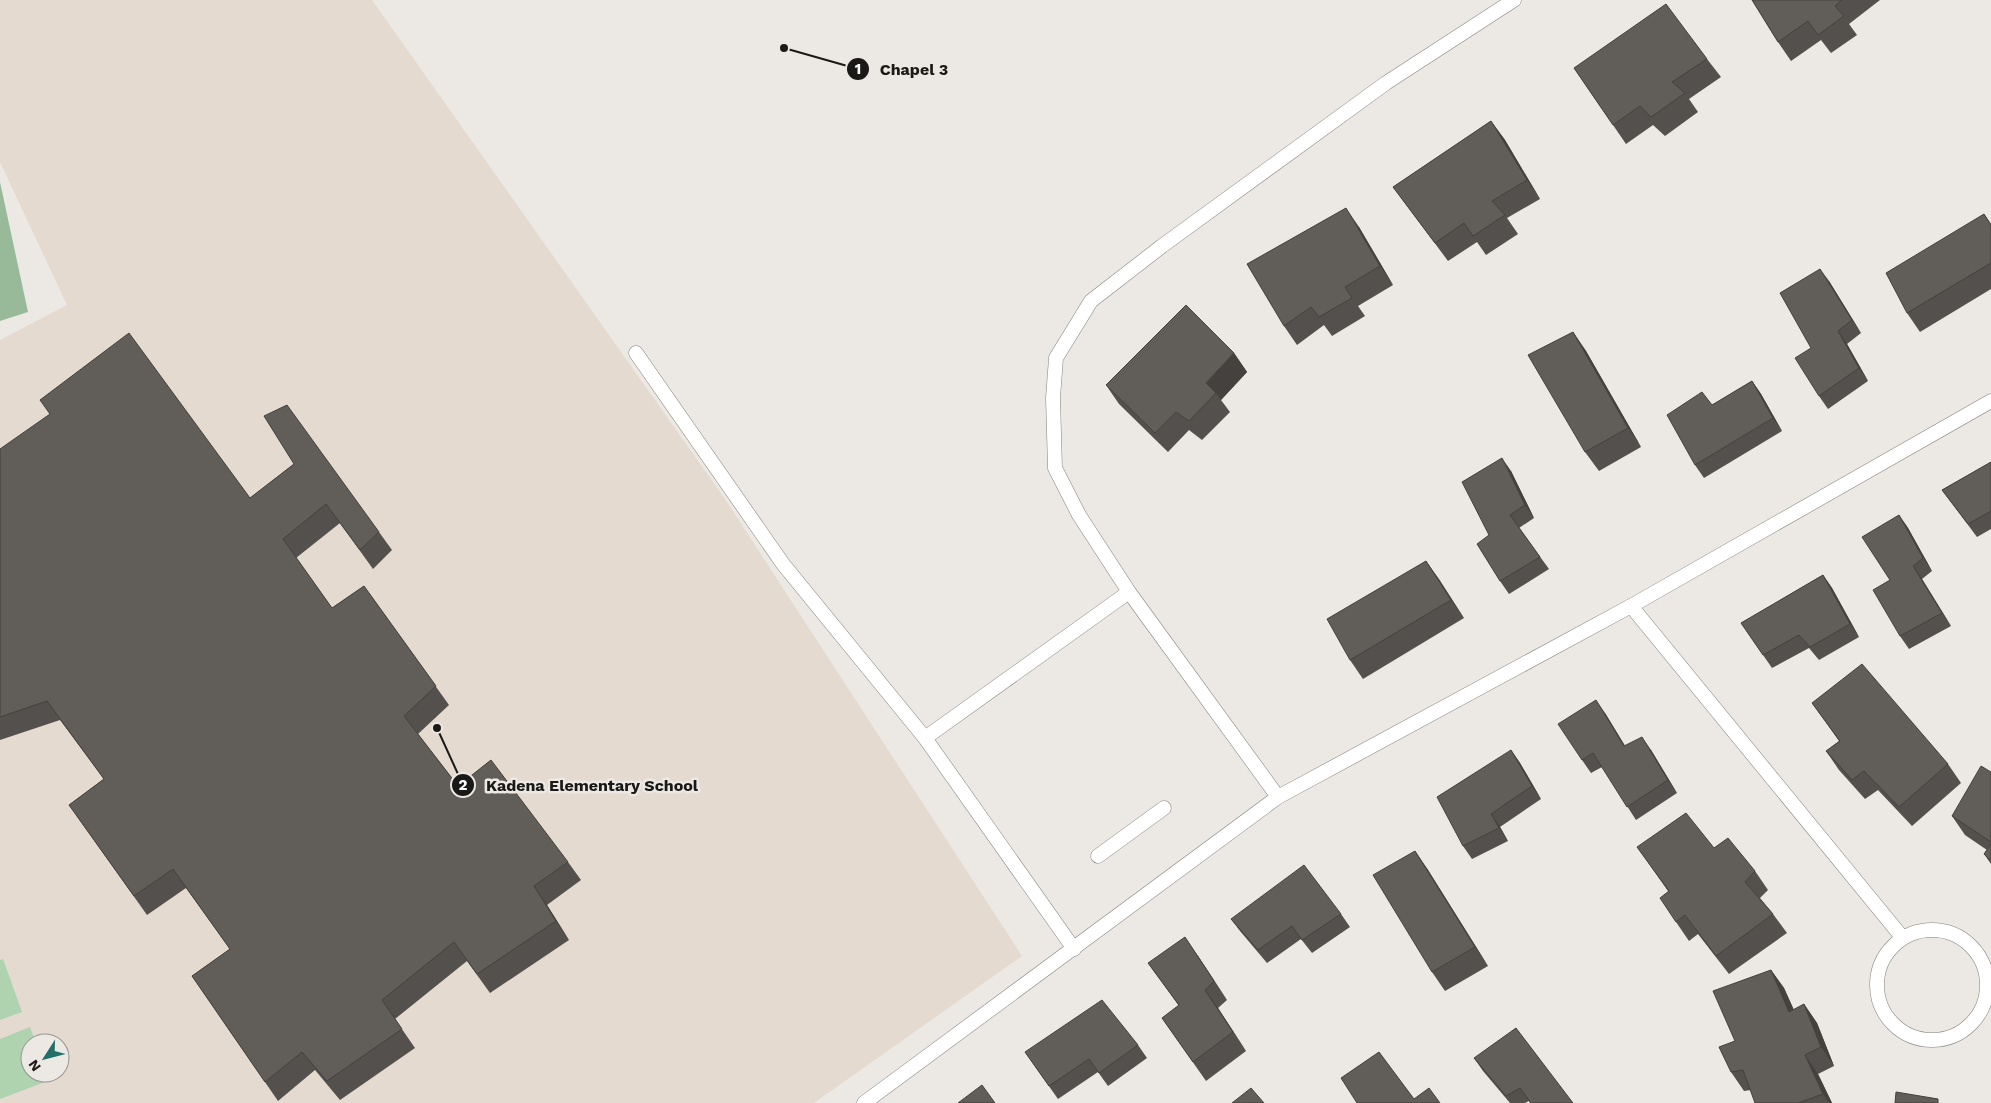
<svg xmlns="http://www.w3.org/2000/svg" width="1991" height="1103" font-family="'Work Sans',sans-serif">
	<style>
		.built { fill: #e4dad0; fill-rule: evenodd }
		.green { fill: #afd2af }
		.forest { fill: #98ba98 }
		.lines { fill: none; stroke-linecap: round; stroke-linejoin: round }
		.lane-casing { stroke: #85817d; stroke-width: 15 }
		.lane { stroke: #fff; stroke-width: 14 }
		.wall { fill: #53504d }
		.shaded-wall { fill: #44413e }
		.building { fill: #615d59; stroke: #44413e }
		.leader { fill: none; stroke: #1a1917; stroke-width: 2 }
		.callout-dot { fill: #1a1917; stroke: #ece8e3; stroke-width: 2 }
		.mark-label { font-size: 15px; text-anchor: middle; font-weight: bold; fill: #fff }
		.callout-label { font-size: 16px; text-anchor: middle; font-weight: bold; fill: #1a1917; stroke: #ece8e3; stroke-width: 5; stroke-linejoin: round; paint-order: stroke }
	</style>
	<rect width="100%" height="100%" fill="#ece8e3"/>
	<!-- built -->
	<path class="built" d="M0,0H372L725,499L1022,956L814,1103H0V340L67,305L0,162ZM30,1043H60V1073H30Z"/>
	<!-- green -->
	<g class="green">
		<polygon points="3,959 22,1012 0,1020 0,960"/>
		<polygon points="30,1027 36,1043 30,1043 30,1073 47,1073 50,1080 0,1099 0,1039"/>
	</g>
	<!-- forest -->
	<polygon class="forest" points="0,182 28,312 0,321"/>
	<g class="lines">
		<!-- lane casing -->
		<g class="lane-casing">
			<g id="lane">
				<polyline points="636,353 783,564 925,738 1074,949"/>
				<polyline points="1631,606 1902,937"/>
				<polyline points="925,738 1129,592"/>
				<polyline points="1278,797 1129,592 1079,515 1055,468 1053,398 1056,358 1091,301 1162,246 1386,83 1514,0"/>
				<polyline points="1098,856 1164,808"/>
				<circle cx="1932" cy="985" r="55"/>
				<polyline points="864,1103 1278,797 1631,606 1991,401"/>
			</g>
		</g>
		<!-- lane -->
		<use href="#lane" class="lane"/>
	</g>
	<!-- wall -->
	<g class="wall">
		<polygon points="1752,0 1880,0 1849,24 1857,35 1831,53 1821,40 1791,61 1778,42"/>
		<polygon points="1707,59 1721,77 1689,99 1698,112 1665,136 1653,125 1626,144 1574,68"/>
		<polygon points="1491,121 1505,140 1540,199 1507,218 1518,234 1486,255 1477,242 1448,261 1393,187"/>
		<polygon points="1984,214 1991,224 1991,289 1920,332 1907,313"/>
		<polygon points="1359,227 1393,285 1358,306 1365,316 1332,336 1324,325 1297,345 1284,326"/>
		<polygon points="1829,281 1861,333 1847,344 1868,381 1828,409 1819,396 1811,348"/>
		<polygon points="1573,332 1586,351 1641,447 1599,471 1585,452"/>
		<polygon points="1234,353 1247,372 1221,400 1230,412 1202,440 1189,430 1168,452 1119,404 1106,385"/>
		<polygon points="1752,381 1761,394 1782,431 1704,478 1695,465 1712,405"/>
		<polygon points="0,449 250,498 294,464 379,532 392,550 373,569 340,523 296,558 332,608 364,586 449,705 418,734 458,786 568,862 581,880 547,905 569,940 490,993 467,961 395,1019 415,1048 340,1100 315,1070 278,1101 192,976 230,949 186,888 147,915 69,805 104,779 60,720 0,740"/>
		<polygon points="1991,462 1991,529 1977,537 1942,490"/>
		<polygon points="1511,471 1534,518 1519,528 1549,569 1509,594 1500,581 1489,535"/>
		<polygon points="1899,515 1908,528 1932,571 1922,579 1951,626 1909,649 1900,636 1890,580"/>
		<polygon points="1426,561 1464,618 1363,679 1350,660"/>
		<polygon points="1823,575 1832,588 1859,637 1819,660 1809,648 1772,668 1741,623"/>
		<polygon points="1812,703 1948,764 1961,783 1912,826 1878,790 1865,799 1839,770 1826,751 1839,741"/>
		<polygon points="1605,713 1625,746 1651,750 1677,793 1636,820 1602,767 1591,773 1582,760"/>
		<polygon points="1511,750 1520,763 1541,799 1500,827 1508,841 1472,859 1463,846"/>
		<polygon points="1991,772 1991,864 1984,854 1987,850 1965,835 1952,816"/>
		<polygon points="1637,847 1714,848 1755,871 1768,890 1760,898 1773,914 1787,933 1729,974 1698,934 1689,941 1676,922 1668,891"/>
		<polygon points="1415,851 1428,870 1488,966 1445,991 1432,972"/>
		<polygon points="1341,914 1350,927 1312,953 1301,939 1267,963 1240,931 1231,919"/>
		<polygon points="1198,956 1227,1000 1218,1008 1246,1051 1206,1081 1162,1018 1179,1006 1148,963"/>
		<polygon points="1771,970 1784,988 1794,1010 1804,1004 1817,1023 1834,1066 1818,1074 1832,1103 1755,1103 1751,1090 1744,1091 1731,1072 1735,1041"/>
		<polygon points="1138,1045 1147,1058 1108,1086 1098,1072 1058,1099 1025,1052"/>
		<polygon points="1474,1058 1573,1103 1530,1103 1529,1101 1525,1103 1510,1103 1483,1071"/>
	</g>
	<!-- shaded-wall -->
	<g class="shaded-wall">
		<polygon points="1491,121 1505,140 1540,199 1527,180"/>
		<polygon points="1346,208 1359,227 1393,285 1380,266"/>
		<polygon points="1820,269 1829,281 1861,333 1852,320"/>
		<polygon points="1838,331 1847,344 1868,381 1859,368"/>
		<polygon points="1573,332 1586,351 1641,447 1628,428"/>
		<polygon points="1234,353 1247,372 1221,400 1216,393 1206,383"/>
		<polygon points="1752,381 1761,394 1782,431 1773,418"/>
		<polygon points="1502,458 1511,471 1534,518 1525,505"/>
		<polygon points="1899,515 1908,528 1932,571 1923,558"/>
		<polygon points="1426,561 1439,579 1464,618 1451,600"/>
		<polygon points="1913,566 1922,579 1951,626 1942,613"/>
		<polygon points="1823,575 1832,588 1859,637 1850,624"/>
		<polygon points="1596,700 1605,713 1633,759 1624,746"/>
		<polygon points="1642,737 1651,750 1677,793 1668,780"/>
		<polygon points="1511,750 1520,763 1541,799 1532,786"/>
		<polygon points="1491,814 1500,827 1508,841 1499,828"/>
		<polygon points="1415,851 1428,870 1488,966 1475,947"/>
		<polygon points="534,886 547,905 569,940 556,921"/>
		<polygon points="1185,937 1198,956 1227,1000 1214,981"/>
		<polygon points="1771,970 1784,988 1803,1031 1789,1012"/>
		<polygon points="1205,990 1218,1008 1246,1051 1233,1032"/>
		<polygon points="1804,1004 1817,1023 1834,1066 1821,1047"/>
		<polygon points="1805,1055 1818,1074 1832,1103 1829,1103 1823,1094"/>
	</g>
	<!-- building -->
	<g class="building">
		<polygon points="1752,0 1842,0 1835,6 1844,16 1818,35 1808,21 1778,42"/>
		<polygon points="1666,4 1707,59 1672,82 1685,93 1651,117 1640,106 1613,125 1574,68"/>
		<polygon points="1491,121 1527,180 1492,201 1505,215 1473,236 1464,223 1435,243 1393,187"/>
		<polygon points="1346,208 1380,266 1345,287 1352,298 1319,317 1311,307 1284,326 1247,264"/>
		<polygon points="1984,214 1991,225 1991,263 1907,313 1886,273"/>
		<polygon points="1820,269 1852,320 1838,331 1859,368 1819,396 1795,358 1811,348 1780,293"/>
		<polygon points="1186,305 1234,353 1206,383 1216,393 1189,421 1176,412 1155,433 1106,385"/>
		<polygon points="1573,332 1628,428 1585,452 1528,355"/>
		<polygon points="129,333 250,498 294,464 264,416 287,405 379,532 360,550 326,504 283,539 332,608 364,586 436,686 404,716 458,786 491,760 568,862 534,886 556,921 477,974 454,942 382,1000 402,1029 327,1081 302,1052 265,1082 192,976 230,949 173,869 134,896 69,805 104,779 47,701 0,717 0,449 50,414 40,400"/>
		<polygon points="1752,381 1773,418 1695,465 1667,415 1702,392 1712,405"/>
		<polygon points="1502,458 1525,505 1510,515 1540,557 1500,581 1477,544 1489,535 1462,482"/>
		<polygon points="1991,462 1991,511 1968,524 1942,490"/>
		<polygon points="1899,515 1923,558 1913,566 1942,613 1900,636 1873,590 1890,580 1862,537"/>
		<polygon points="1426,561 1451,600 1350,660 1327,619"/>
		<polygon points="1823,575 1850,624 1810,647 1799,635 1763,655 1741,623"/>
		<polygon points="1862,664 1948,764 1899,807 1864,771 1852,780 1826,751 1840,741 1812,703"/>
		<polygon points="1596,700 1624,746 1642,737 1668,780 1627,807 1593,753 1582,760 1558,724"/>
		<polygon points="1511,750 1532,786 1491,814 1499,828 1463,846 1437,797"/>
		<polygon points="1981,766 1991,772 1991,842 1952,816"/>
		<polygon points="1686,813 1714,848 1728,838 1755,871 1745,882 1773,914 1716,956 1685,915 1676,922 1660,898 1669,891 1637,847"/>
		<polygon points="1991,844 1991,861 1984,854"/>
		<polygon points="1415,851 1475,947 1432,972 1373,875"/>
		<polygon points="1304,865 1341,914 1302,940 1292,926 1258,950 1231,919"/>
		<polygon points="1185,937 1214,981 1205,990 1233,1032 1193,1062 1162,1018 1179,1005 1148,963"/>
		<polygon points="1771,970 1789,1012 1804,1004 1821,1047 1805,1055 1823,1094 1798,1103 1755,1103 1743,1070 1731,1072 1719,1047 1735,1041 1713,991"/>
		<polygon points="1102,1000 1138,1045 1099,1073 1089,1059 1049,1086 1025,1052"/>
		<polygon points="1516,1028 1573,1103 1531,1103 1520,1088 1506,1096 1474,1058"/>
		<polygon points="1379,1052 1414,1099 1429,1088 1440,1103 1357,1103 1341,1078"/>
		<polygon points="982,1085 995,1103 958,1103"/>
		<polygon points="1251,1088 1264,1103 1232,1103"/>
		<polygon points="1896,1092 1938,1099 1938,1103 1895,1103"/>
	</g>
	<!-- callouts -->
	<path class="leader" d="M784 48L858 69M437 728L463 785"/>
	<g class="callout-dot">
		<circle cx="784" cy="48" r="5"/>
		<circle cx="437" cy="728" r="5"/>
		<circle cx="858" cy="69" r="12"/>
		<circle cx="463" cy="785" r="12"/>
	</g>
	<g class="mark-label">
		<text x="858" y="74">1</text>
		<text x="463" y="790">2</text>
	</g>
	<g class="callout-label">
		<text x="914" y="75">Chapel 3</text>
		<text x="592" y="791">Kadena Elementary School</text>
	</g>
	<!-- north arrow -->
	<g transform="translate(45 1058) rotate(234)"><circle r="24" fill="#ece8e3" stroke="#989591"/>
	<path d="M0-4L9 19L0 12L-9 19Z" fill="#246e69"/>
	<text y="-8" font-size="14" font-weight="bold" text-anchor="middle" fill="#1a1917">N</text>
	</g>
</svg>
